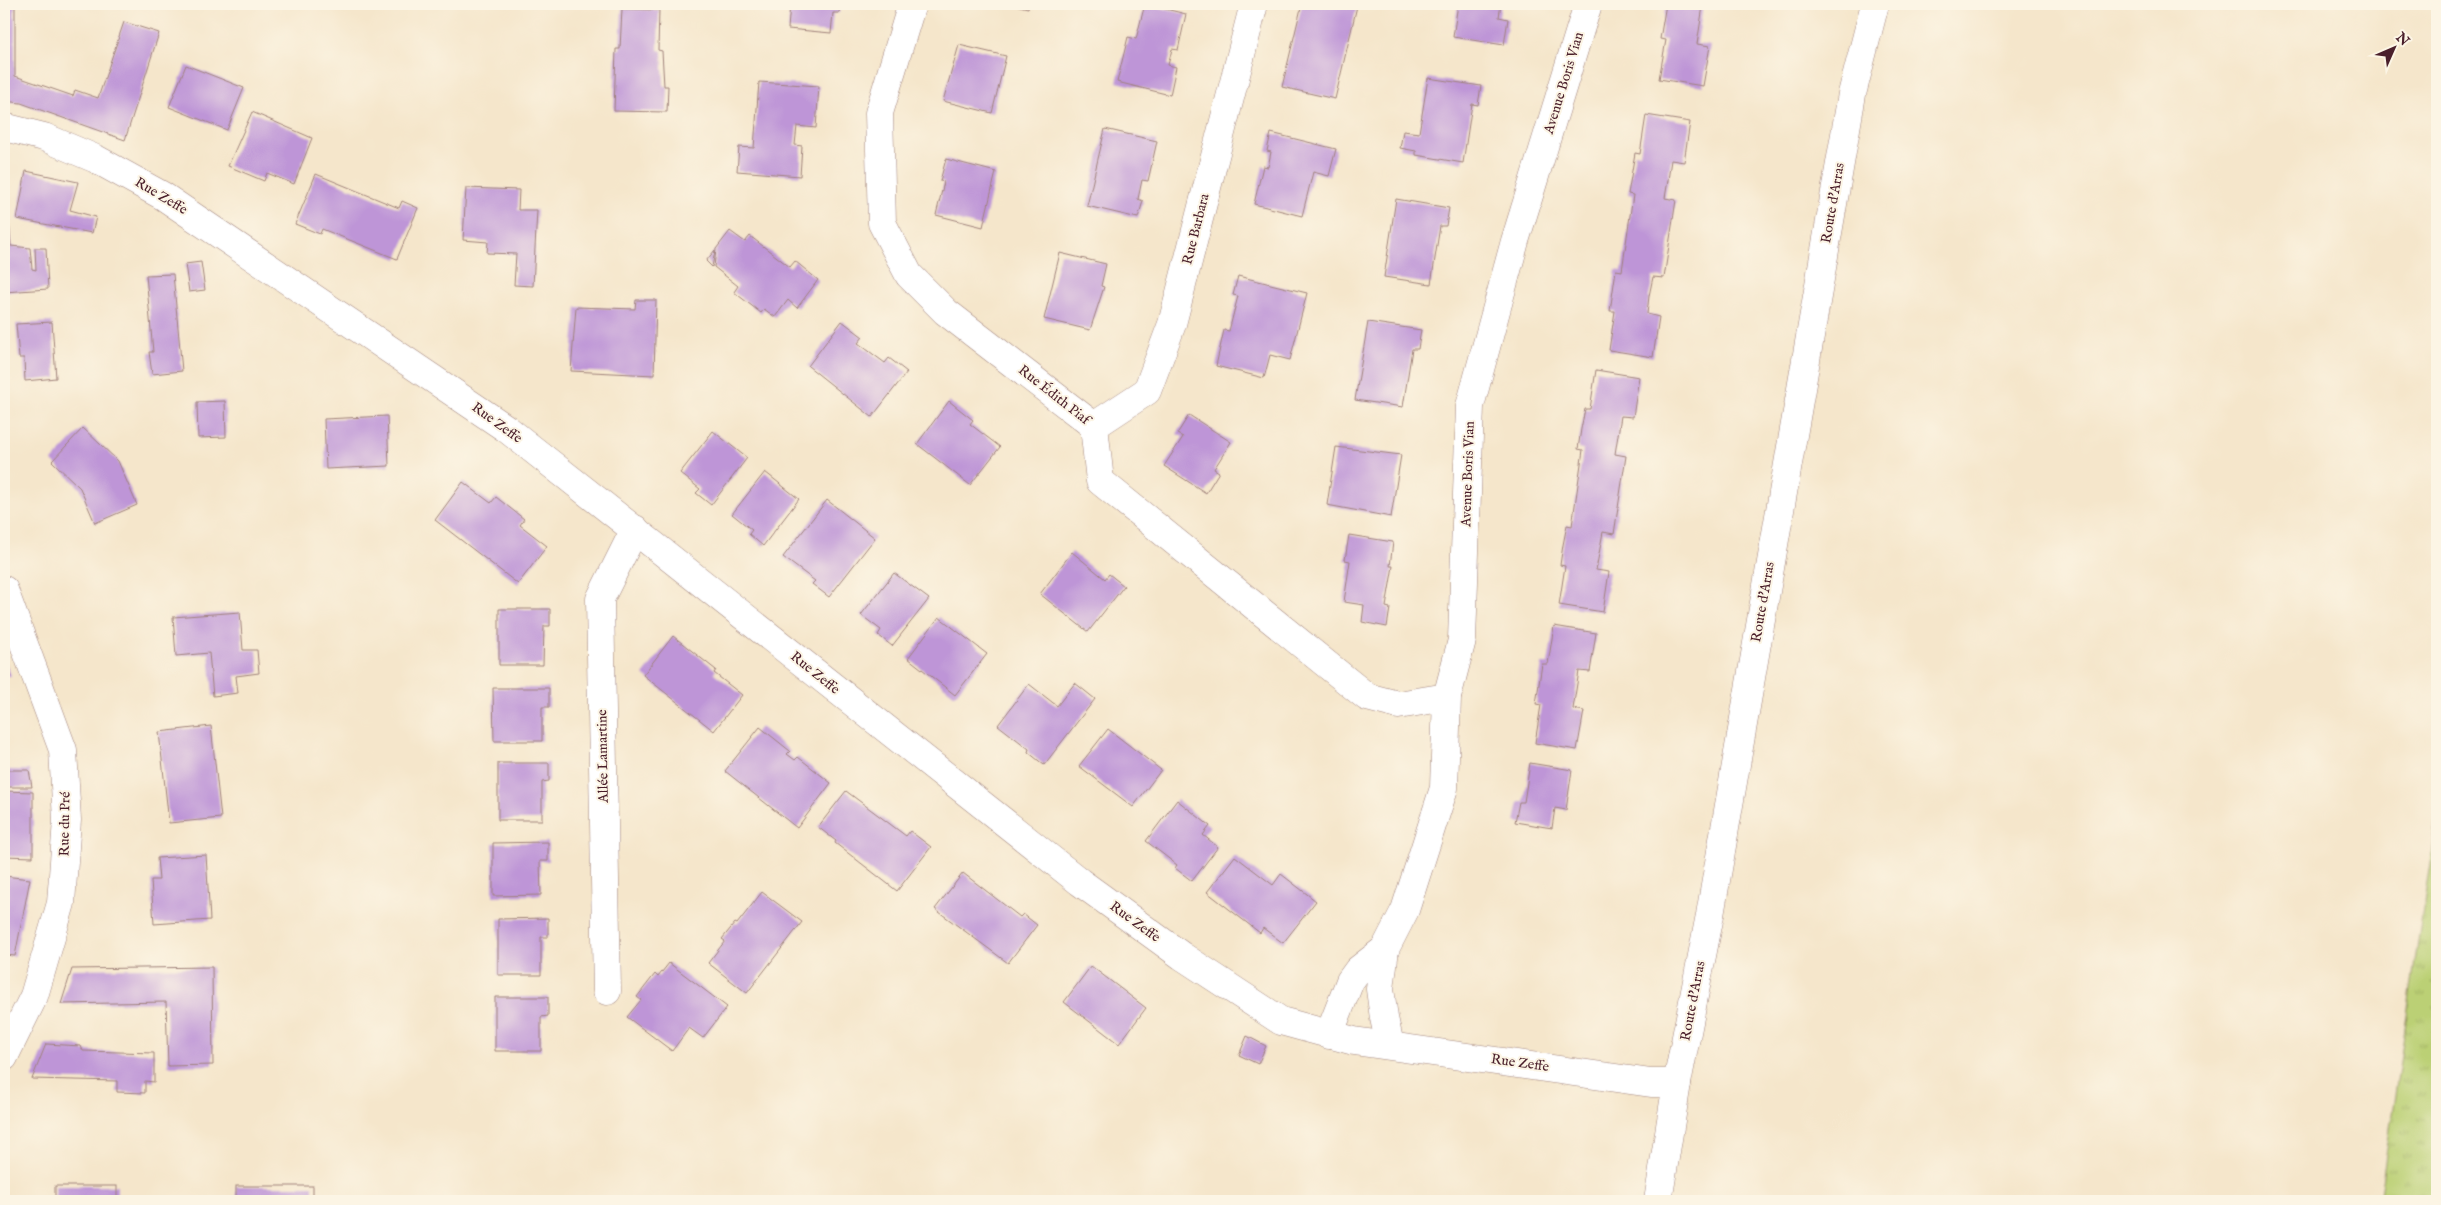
<svg xmlns="http://www.w3.org/2000/svg" width="2441" height="1205" font-family="'IM FELL English',serif">
	<style>
		.grass { fill: url(#grass-tufts); stroke: #827850 }
		.building { fill: #be95d7 }
		.lines { fill: none; stroke-linecap: round; stroke-linejoin: round }
		.minor-casing { stroke: #a0827b; stroke-width: 29 }
		.major-casing { stroke: #a0827b; stroke-width: 29 }
		.minor { stroke: #fff; stroke-width: 28 }
		.major { stroke: #fff; stroke-width: 28 }
		.labels { text-anchor: middle; dominant-baseline: central; stroke-width: 4; stroke-linejoin: round; paint-order: stroke }
		.street-label { font-size: 14px; fill: #4a1f2b; stroke: #fcf5e5 }
	</style>
	<defs>
		<pattern id="grass-tufts" width="24" height="20" patternUnits="userSpaceOnUse" patternTransform="scale(1.25)"><rect width="24" height="20" fill="#bbd074"/><path d="M3 7l-1-3M5 7V3M7 7l1-3M15 17l-1-3M17 17v-4M19 17l1-3" fill="none" stroke="#a2b265"/></pattern>
	</defs>
	<rect width="100%" height="100%" fill="#fcf5e5"/>
	<filter id="ink" filterUnits="userSpaceOnUse"><feTurbulence type="fractalNoise" baseFrequency=".02" numOctaves="2"/><feDisplacementMap in="SourceGraphic" scale="10" xChannelSelector="R" yChannelSelector="G"/><feConvolveMatrix kernelMatrix="1 2 1 2 8 2 1 2 1" color-interpolation-filters="sRGB"/></filter>
	<filter id="wash" filterUnits="userSpaceOnUse"><feTurbulence type="fractalNoise" baseFrequency=".0096" numOctaves="4" result="noise"/><feDisplacementMap in="SourceGraphic" scale="20" xChannelSelector="R" yChannelSelector="G"/><feGaussianBlur stdDeviation="1.12" result="paint"/><feColorMatrix in="noise" values="0 0 0 0 0 0 0 0 0 0 0 0 0 0 0 0 0 1.4 0 .05"/><feComposite in="paint" operator="in"/></filter>
	<g filter="url(#wash)">
		<rect width="100%" height="100%" fill="#f5e6cb"/>
		<!-- grass -->
		<polygon class="grass" points="2437,809 2437,1201 2379,1201 2430,863"/>
		<g id="blocks">
			<!-- building -->
			<g class="building">
				<polygon points="4,4 15,4 15,76 73,96 75,90 98,98 124,22 159,33 125,140 21,103 4,101"/>
				<polygon points="790,4 840,4 839,13 833,13 831,33 788,29"/>
				<polygon points="1011,4 1029,4 1028,8"/>
				<polygon points="1145,4 1186,14 1178,50 1172,49 1168,65 1176,67 1170,95 1117,82 1128,37 1136,39"/>
				<polygon points="1302,4 1348,4 1357,6 1335,99 1282,87"/>
				<polygon points="1458,4 1501,4 1499,17 1508,19 1504,45 1453,37"/>
				<polygon points="1666,4 1716,4 1716,8 1703,6 1697,44 1710,46 1703,86 1659,79 1666,40 1660,39"/>
				<polygon points="622,9 659,10 658,50 662,51 664,86 668,86 667,112 614,111 616,49 620,49"/>
				<polygon points="959,45 1006,56 992,113 943,101"/>
				<polygon points="186,65 244,88 227,130 169,107"/>
				<polygon points="1428,78 1481,86 1478,105 1472,104 1463,163 1416,155 1416,151 1400,148 1403,131 1419,133"/>
				<polygon points="759,82 819,86 816,128 797,126 795,145 802,146 800,176 737,171 739,147 754,148"/>
				<polygon points="252,112 312,138 294,184 267,173 264,181 228,166"/>
				<polygon points="1646,115 1690,122 1684,162 1671,160 1668,180 1665,198 1676,200 1664,278 1653,277 1649,296 1647,314 1659,317 1653,357 1609,350 1615,311 1610,311 1616,270 1622,271 1633,195 1628,194 1635,153 1640,154"/>
				<polygon points="1105,129 1157,141 1148,181 1142,180 1138,199 1143,201 1138,218 1087,206"/>
				<polygon points="1271,133 1336,149 1329,176 1313,172 1302,216 1254,204 1263,166 1268,167 1271,152 1267,151"/>
				<polygon points="946,159 996,172 983,227 936,215 944,182 940,181"/>
				<polygon points="26,171 78,182 70,210 96,217 92,233 17,219"/>
				<polygon points="316,174 399,208 402,201 418,208 397,259 322,229 320,234 295,224"/>
				<polygon points="466,188 519,190 518,210 537,210 533,286 514,285 516,254 487,253 488,242 463,240"/>
				<polygon points="1396,199 1449,208 1446,226 1440,226 1431,284 1384,277"/>
				<polygon points="4,219 9,219 11,246 30,248 32,269 36,270 35,248 46,248 48,289 4,292"/>
				<polygon points="730,231 745,242 750,236 790,267 795,261 818,280 797,308 788,300 775,317 764,309 761,313 734,292 738,286 714,267 716,249"/>
				<polygon points="715,250 715,251 712,267 706,261"/>
				<polygon points="1060,253 1106,264 1101,286 1104,287 1090,330 1044,319"/>
				<polygon points="201,262 205,290 189,292 185,264"/>
				<polygon points="173,274 182,371 152,374 149,352 153,352 146,275"/>
				<polygon points="1238,276 1307,293 1290,360 1270,355 1264,378 1216,366 1224,330 1229,331 1238,296 1233,295"/>
				<polygon points="636,300 656,300 654,375 571,371 576,307 635,309"/>
				<polygon points="842,321 863,337 858,343 885,363 889,358 907,372 872,417 808,366"/>
				<polygon points="52,322 56,378 25,381 24,358 19,358 16,324"/>
				<polygon points="1368,322 1421,330 1418,349 1412,349 1403,407 1355,400"/>
				<polygon points="1596,370 1639,377 1633,417 1621,416 1615,454 1626,456 1614,534 1603,532 1596,570 1609,572 1603,612 1559,605 1565,566 1560,565 1563,545 1567,525 1572,526 1583,450 1578,449 1581,429 1585,409 1590,409"/>
				<polygon points="225,401 226,437 198,438 197,402"/>
				<polygon points="949,401 973,420 970,424 1000,447 970,485 917,444"/>
				<polygon points="1189,415 1231,442 1214,469 1219,472 1206,493 1164,466 1183,437 1177,434"/>
				<polygon points="387,416 389,466 326,469 324,419"/>
				<polygon points="83,428 118,461 137,505 95,523 80,488 52,461"/>
				<polygon points="713,431 747,458 711,505 696,493 700,489 680,473"/>
				<polygon points="1336,447 1401,455 1391,517 1327,505"/>
				<polygon points="765,472 799,499 763,546 749,534 752,530 732,514"/>
				<polygon points="463,482 491,503 496,497 524,519 520,525 547,546 518,584 435,520"/>
				<polygon points="827,500 875,538 829,597 812,584 815,581 783,557"/>
				<polygon points="1349,535 1393,542 1390,566 1393,566 1386,607 1390,608 1387,627 1362,622 1364,605 1344,602 1350,561 1345,560"/>
				<polygon points="1072,552 1105,579 1109,574 1124,586 1088,632 1040,594"/>
				<polygon points="894,573 929,599 892,646 878,635 881,630 861,615"/>
				<polygon points="499,609 550,609 550,626 544,626 543,665 499,665"/>
				<polygon points="240,612 243,650 257,650 259,673 236,676 238,693 213,696 209,653 176,656 173,617"/>
				<polygon points="939,617 987,654 955,695 908,658"/>
				<polygon points="1554,626 1596,633 1590,672 1579,671 1573,709 1584,711 1577,750 1535,743 1541,705 1536,704 1542,664 1548,664"/>
				<polygon points="673,636 716,670 714,673 742,695 714,731 643,675"/>
				<polygon points="4,658 11,676 4,676"/>
				<polygon points="1075,683 1095,699 1044,765 1028,752 1029,749 998,725 1029,684 1057,706"/>
				<polygon points="493,688 549,688 549,707 542,707 542,741 494,741"/>
				<polygon points="211,726 221,818 169,823 159,732"/>
				<polygon points="760,727 790,751 787,754 795,760 798,757 831,783 797,828 725,771"/>
				<polygon points="1108,729 1161,770 1133,807 1079,766"/>
				<polygon points="498,763 549,763 549,781 542,782 542,820 498,820"/>
				<polygon points="1530,763 1572,770 1566,810 1555,808 1552,828 1515,822 1519,802 1524,802"/>
				<polygon points="4,770 29,770 32,787 4,787"/>
				<polygon points="4,791 33,792 33,857 4,856"/>
				<polygon points="846,791 906,836 910,831 931,847 897,891 835,843 836,841 818,827"/>
				<polygon points="1177,800 1210,826 1203,835 1218,847 1192,881 1175,868 1177,865 1146,841"/>
				<polygon points="548,842 548,861 540,861 541,895 493,896 493,843"/>
				<polygon points="206,855 210,920 154,924 151,880 159,880 157,858"/>
				<polygon points="1235,856 1273,885 1281,874 1316,901 1283,943 1263,928 1260,933 1207,892"/>
				<polygon points="963,873 1020,917 1023,914 1037,925 1008,963 935,909"/>
				<polygon points="4,876 30,879 15,956 4,955"/>
				<polygon points="762,892 802,922 747,993 708,963 725,941 722,939 735,923 737,924"/>
				<polygon points="548,918 548,937 541,937 541,975 498,975 498,919"/>
				<polygon points="669,963 727,1007 703,1038 689,1028 672,1051 627,1017 641,1000 637,997 655,974 658,977"/>
				<polygon points="1091,966 1146,1008 1119,1044 1064,1002"/>
				<polygon points="212,967 213,1065 168,1066 166,1002 61,1004 72,969"/>
				<polygon points="495,997 548,997 548,1016 541,1017 541,1051 495,1051"/>
				<polygon points="1247,1036 1266,1046 1258,1064 1239,1055"/>
				<polygon points="46,1044 81,1046 83,1051 154,1053 154,1082 145,1081 145,1093 117,1092 117,1081 32,1079"/>
				<rect x="55" y="1186" width="62" height="15"/>
				<rect x="236" y="1186" width="77" height="15"/>
			</g>
		</g>
	</g>
	<g filter="url(#ink)">
		<use href="#blocks" fill-opacity="0" stroke="#a0827b" stroke-width="1"/>
		<g class="lines">
			<!-- minor casing -->
			<g class="minor-casing">
				<g id="minor">
					<polyline points="912,4 879,113 882,223 909,275 946,312 1094,426 1100,481 1367,697 1398,705 1447,697"/>
					<polyline points="4,127 44,137 96,159 163,196 507,429 1080,882 1182,956 1281,1021 1354,1041 1651,1083 1677,1083"/>
					<polyline points="1094,426 1147,391 1172,324 1254,4"/>
					<polyline points="4,590 63,750 67,820 61,903 34,996 4,1057"/>
					<polyline points="1385,949 1405,910 1444,788 1447,697 1462,640 1470,406 1515,241 1588,4"/>
					<polyline points="607,991 600,599 635,529"/>
					<polyline points="1329,1035 1350,981 1358,970 1385,949 1380,989 1384,1018 1390,1045"/>
				</g>
			</g>
			<!-- major casing -->
			<g class="major-casing">
				<polyline id="major" points="1658,1201 1677,1083 1710,915 1852,94 1875,4"/>
			</g>
			<!-- minor -->
			<use href="#minor" class="minor"/>
			<!-- major -->
			<use href="#major" class="major"/>
		</g>
	</g>
	<g class="labels">
		<!-- street labels -->
		<g class="street-label">
			<text transform="translate(1564 83) rotate(-73)">Avenue Boris Vian</text>
			<text transform="translate(161 196) rotate(31)">Rue Zeffe</text>
			<text transform="translate(1833 203) rotate(-80)">Route d'Arras</text>
			<text transform="translate(1196 229) rotate(-76)">Rue Barbara</text>
			<text transform="translate(1054 395) rotate(38)">Rue Édith Piaf</text>
			<text transform="translate(497 423) rotate(36)">Rue Zeffe</text>
			<text transform="translate(1468 474) rotate(-88)">Avenue Boris Vian</text>
			<text transform="translate(1763 602) rotate(-80)">Route d'Arras</text>
			<text transform="translate(815 673) rotate(39)">Rue Zeffe</text>
			<text transform="translate(603 756) rotate(-91)">Allée Lamartine</text>
			<text transform="translate(65 824) rotate(-89)">Rue du Pré</text>
			<text transform="translate(1135 922) rotate(36)">Rue Zeffe</text>
			<text transform="translate(1693 1001) rotate(-79)">Route d'Arras</text>
			<text transform="translate(1520 1063) rotate(8)">Rue Zeffe</text>
		</g>
	</g>
	<!-- margin -->
	<rect width="2441" height="1205" fill="none" stroke="#fcf5e5" stroke-width="20"/>
	<!-- north arrow -->
	<g transform="translate(2394 48) rotate(45)" stroke="#fcf5e5" stroke-width="4" paint-order="stroke">
	<path d="M0-4L9 19L0 12L-9 19Z" fill="#4a1f2b"/>
	<text y="-8" font-size="14" font-weight="bold" text-anchor="middle" fill="#4a1f2b">N</text>
	</g>
</svg>
